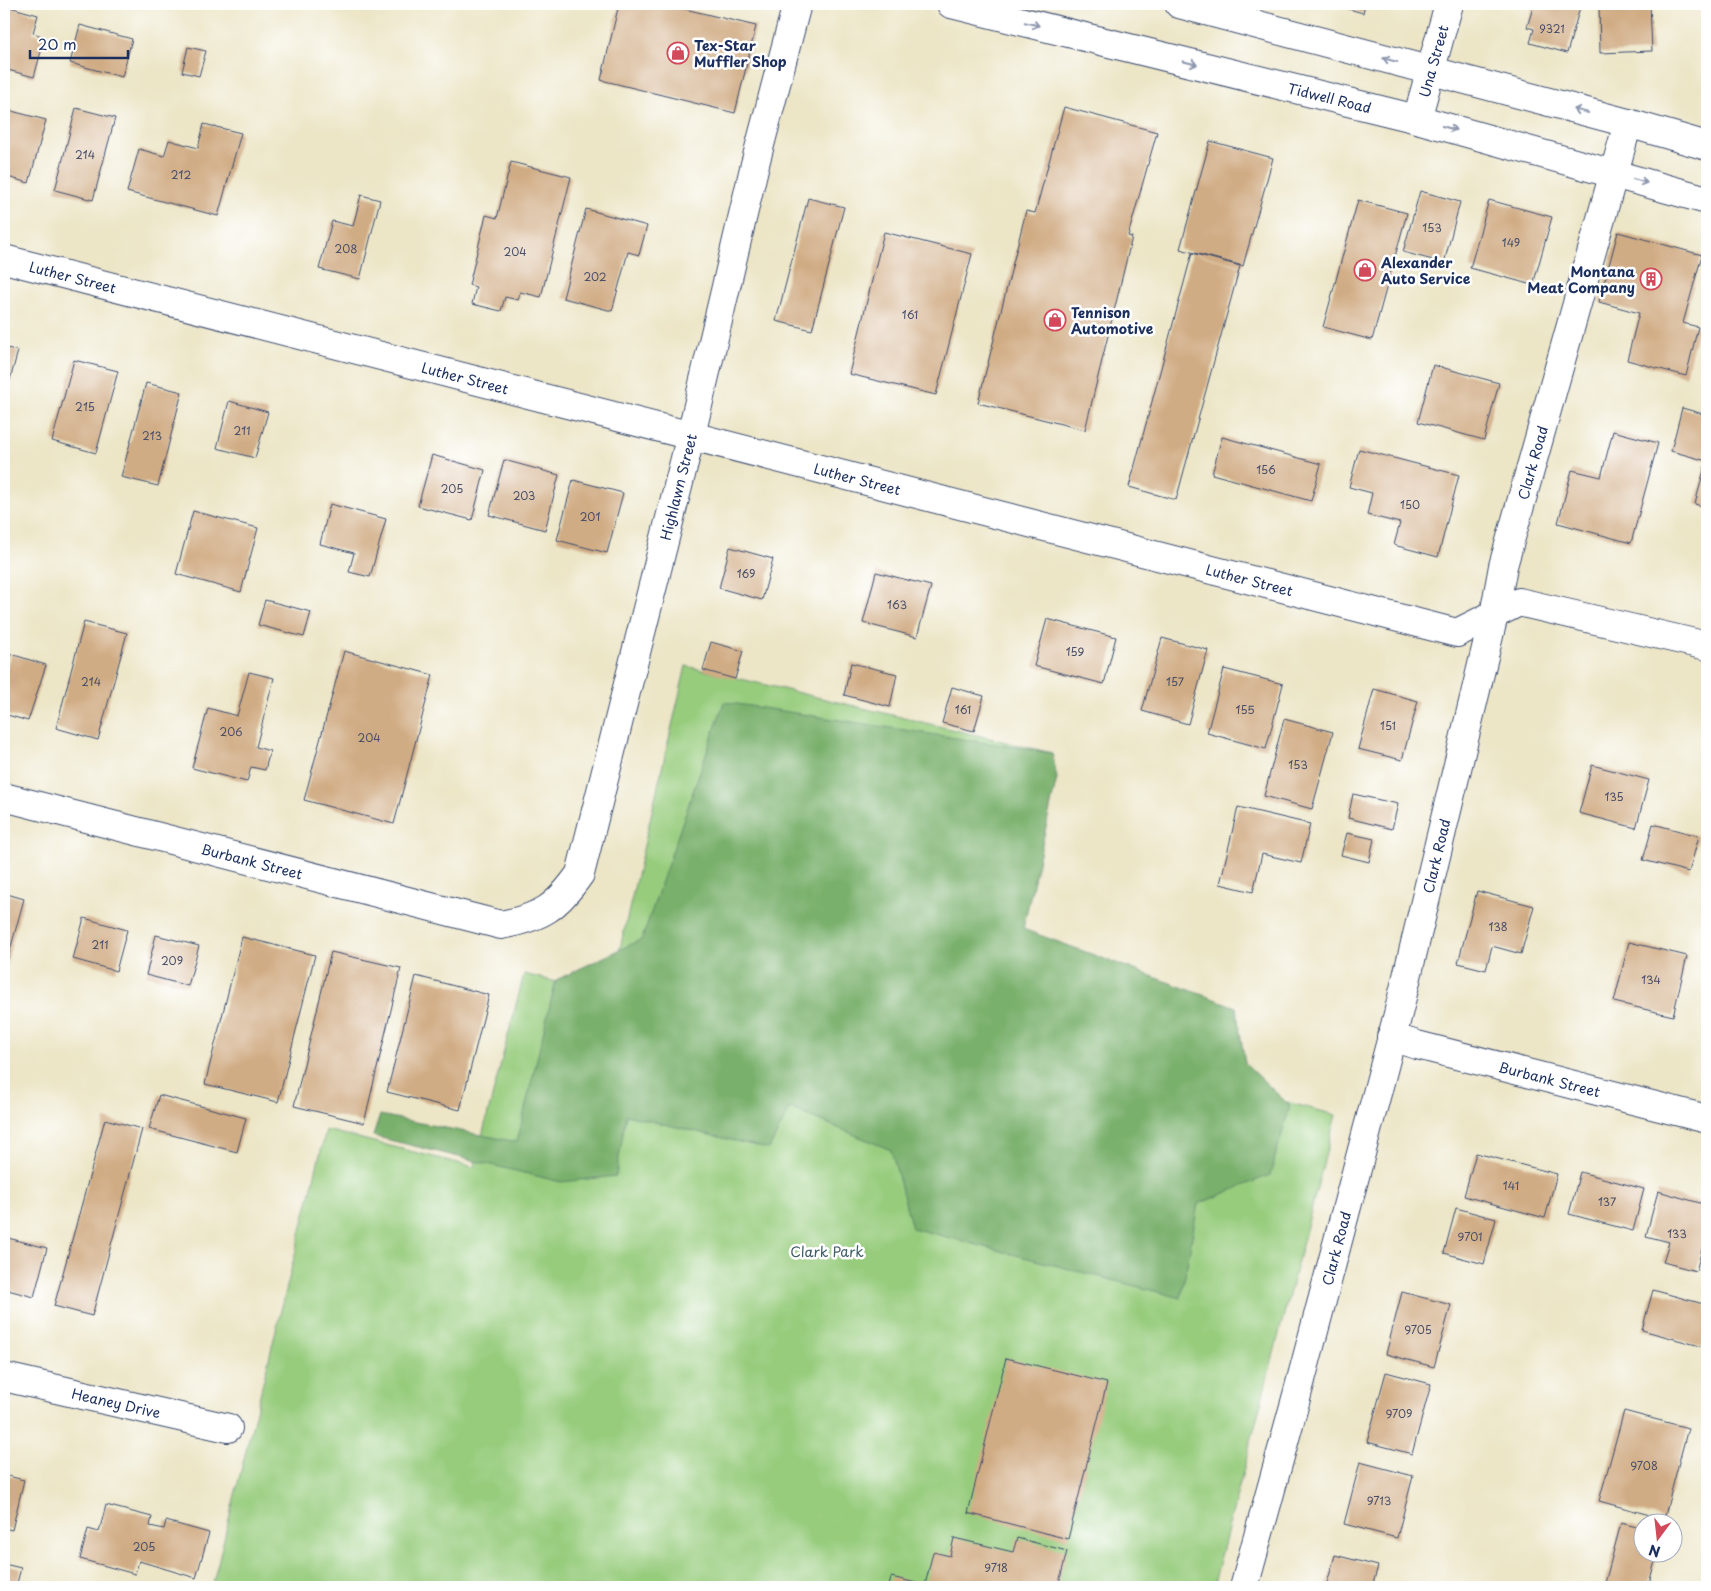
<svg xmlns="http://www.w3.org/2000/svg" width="1711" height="1591" font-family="'Playpen Sans',sans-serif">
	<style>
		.green { fill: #97cc7d; stroke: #597e6e }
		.forest { fill: #79b06c; stroke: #4a7065 }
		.building { fill: #d0ac84 }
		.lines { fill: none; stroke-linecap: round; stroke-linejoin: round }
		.minor-casing { stroke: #3a4a6e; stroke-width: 30 }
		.secondary-casing { stroke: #3a4a6e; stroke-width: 30 }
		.minor { stroke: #fff; stroke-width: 28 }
		.secondary { stroke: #fff; stroke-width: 28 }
		.oneway { stroke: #8d97ae }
		.labels { text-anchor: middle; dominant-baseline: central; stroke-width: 5; stroke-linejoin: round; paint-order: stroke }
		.number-label { font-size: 11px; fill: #484e68 }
		.poi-label { font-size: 14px; font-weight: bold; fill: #1b2f5e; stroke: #fff; text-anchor: start }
		.street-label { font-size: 14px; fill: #1b2f5e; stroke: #fff }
		.park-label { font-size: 14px; fill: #405e67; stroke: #fff }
	</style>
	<rect width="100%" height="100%" fill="#fff"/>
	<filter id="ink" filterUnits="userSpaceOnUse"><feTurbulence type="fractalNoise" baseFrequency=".02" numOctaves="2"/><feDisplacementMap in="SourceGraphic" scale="10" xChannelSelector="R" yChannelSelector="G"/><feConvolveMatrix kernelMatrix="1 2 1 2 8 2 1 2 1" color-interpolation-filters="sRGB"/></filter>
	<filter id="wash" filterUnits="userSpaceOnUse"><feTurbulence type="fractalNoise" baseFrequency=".0096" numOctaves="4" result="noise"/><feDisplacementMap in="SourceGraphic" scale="20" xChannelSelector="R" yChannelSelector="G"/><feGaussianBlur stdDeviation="1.12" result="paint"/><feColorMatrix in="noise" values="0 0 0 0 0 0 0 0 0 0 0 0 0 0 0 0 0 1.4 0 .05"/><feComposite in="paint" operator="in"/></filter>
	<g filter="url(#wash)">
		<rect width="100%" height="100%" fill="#ece5c6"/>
		<!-- green -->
		<polygon class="green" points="686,666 1052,753 998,961 1215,1083 1336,1115 1213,1587 212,1587 326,1130 474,1167 524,974 609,995"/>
		<!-- forest -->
		<polygon class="forest" points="724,702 1052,753 1057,778 1023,929 1236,1007 1245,1063 1290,1106 1270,1175 1198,1204 1181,1298 912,1228 891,1150 790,1108 769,1149 626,1115 616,1176 561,1182 373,1136 380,1115 517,1142 556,980 642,939"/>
		<g id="blocks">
			<!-- building -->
			<g class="building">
				<polygon points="619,4 664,4 756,26 735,113 601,80"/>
				<polygon points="1331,4 1365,4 1363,13"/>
				<polygon points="1534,4 1581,4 1567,53 1530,43 1534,29 1527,27"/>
				<polygon points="1599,4 1650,4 1652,51 1600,53"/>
				<polygon points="6,6 38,15 33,33 45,37 34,77 4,69 4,14"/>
				<polygon points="80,25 132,39 122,77 70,63"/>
				<polygon points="188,47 206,51 199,76 182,72"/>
				<polygon points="1064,107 1157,132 1128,236 1132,237 1085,430 978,403 1026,211 1035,213"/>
				<polygon points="76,108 115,118 93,200 55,190"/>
				<polygon points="4,109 46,120 29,183 4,176"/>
				<polygon points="204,124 241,133 218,216 127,192 139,149 164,156 169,140 198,148"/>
				<polygon points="1210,141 1273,158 1243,266 1180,249"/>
				<polygon points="511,162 571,177 541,297 520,292 518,300 505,297 501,311 472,304 476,287 469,285 486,215 497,218"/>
				<polygon points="1420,191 1460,202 1444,263 1403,252"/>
				<polygon points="361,195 380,200 360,279 319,269 332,221 353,226"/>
				<polygon points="808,198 844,207 812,330 776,321"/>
				<polygon points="1358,200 1407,213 1372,340 1323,327"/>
				<polygon points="1489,200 1552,217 1533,285 1470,268"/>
				<polygon points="586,209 647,226 639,255 628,252 612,311 563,298"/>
				<polygon points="884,232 972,254 936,395 849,374"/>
				<polygon points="1618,232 1702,255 1683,323 1698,327 1686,376 1627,360 1639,313 1599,302"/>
				<polygon points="1192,253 1240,266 1176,500 1129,487"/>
				<polygon points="4,347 18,351 4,401"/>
				<polygon points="74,360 118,371 96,453 52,441"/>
				<polygon points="1433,365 1499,383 1484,440 1418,422"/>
				<polygon points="146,383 182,392 158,486 121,477"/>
				<polygon points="229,401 268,412 255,458 217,448"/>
				<polygon points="1682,408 1707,415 1707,461 1671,451"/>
				<polygon points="1613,431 1658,443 1631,543 1558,523 1572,470 1601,477"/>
				<polygon points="1222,437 1321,464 1311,501 1212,474"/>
				<polygon points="1359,449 1459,475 1438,557 1394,545 1400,523 1367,515 1372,493 1349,487"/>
				<polygon points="432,455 485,470 472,520 418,506"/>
				<polygon points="504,460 559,475 545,530 489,515"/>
				<polygon points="1705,466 1707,467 1707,508 1695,504"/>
				<polygon points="573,480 623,493 607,553 557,540"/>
				<polygon points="330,504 386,519 370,577 349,572 354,553 320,544"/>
				<polygon points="193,511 258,528 241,592 176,574"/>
				<polygon points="730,547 773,559 762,600 719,588"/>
				<polygon points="876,572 931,586 917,637 863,623"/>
				<polygon points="265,600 311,612 304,637 258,625"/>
				<polygon points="1047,619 1116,637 1104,684 1034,666"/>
				<polygon points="84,622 127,633 98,740 56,728"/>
				<polygon points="1162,638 1208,650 1188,724 1142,711"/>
				<polygon points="711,642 743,651 735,679 703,670"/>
				<polygon points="344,651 433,675 394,824 304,800"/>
				<polygon points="11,654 46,665 28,721 4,714 4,675"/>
				<polygon points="851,663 897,674 890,707 844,695"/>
				<polygon points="1224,669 1283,684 1266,749 1207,733"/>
				<polygon points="249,672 274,678 256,747 270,751 265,770 251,767 247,782 192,768 208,708 237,716"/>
				<polygon points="952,687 984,696 974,731 942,723"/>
				<polygon points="1374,689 1418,701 1402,760 1358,749"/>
				<polygon points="1284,719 1333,732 1312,809 1264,796"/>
				<polygon points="1592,765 1649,780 1636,828 1579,813"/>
				<polygon points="1353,794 1398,804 1392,829 1348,818"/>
				<polygon points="1238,807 1310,824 1301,863 1262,854 1253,892 1220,884"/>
				<polygon points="1653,824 1699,836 1689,872 1643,860"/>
				<polygon points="1707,828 1707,840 1704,840"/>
				<polygon points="1347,833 1374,839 1369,862 1341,855"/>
				<polygon points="1477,891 1534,906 1521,954 1492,946 1486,970 1458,963"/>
				<polygon points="4,893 24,899 6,965 4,964"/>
				<polygon points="84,918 127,930 116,971 73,959"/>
				<polygon points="156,935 199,946 188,986 146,975"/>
				<polygon points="242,937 315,955 278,1102 205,1084"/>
				<polygon points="1629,942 1687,956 1673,1016 1614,1002"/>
				<polygon points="331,952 401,968 364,1123 294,1106"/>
				<polygon points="416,976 489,995 460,1110 387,1092"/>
				<polygon points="159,1095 246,1118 237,1152 149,1129"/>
				<polygon points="105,1119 142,1129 92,1316 54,1306"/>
				<polygon points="1476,1153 1557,1174 1545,1218 1464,1196"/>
				<polygon points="1580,1172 1644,1189 1633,1231 1569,1214"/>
				<polygon points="1658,1191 1707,1205 1707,1231 1696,1271 1663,1262 1669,1242 1646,1236"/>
				<polygon points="1456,1208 1496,1219 1484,1264 1444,1253"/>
				<polygon points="4,1237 47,1248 34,1297 4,1289"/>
				<polygon points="1653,1290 1707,1305 1707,1348 1642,1330"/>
				<polygon points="1402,1292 1451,1305 1434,1367 1386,1354"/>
				<polygon points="1006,1358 1107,1383 1068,1539 968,1513"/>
				<polygon points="1386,1372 1431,1384 1412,1454 1367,1442"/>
				<polygon points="1624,1411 1688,1428 1664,1519 1599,1501"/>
				<polygon points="1360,1462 1413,1476 1397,1538 1344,1524"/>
				<polygon points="4,1475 24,1480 12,1530 4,1528"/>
				<polygon points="106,1505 152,1517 150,1526 164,1529 166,1521 209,1533 196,1578 139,1561 135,1574 80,1559 88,1529 99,1532"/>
				<polygon points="1621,1523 1644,1529 1644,1554 1657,1554 1648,1587 1604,1587"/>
				<polygon points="954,1538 1013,1552 1017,1538 1067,1551 1058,1587 889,1587 891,1577 925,1585 933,1552 950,1556"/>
				<polygon points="1335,1555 1378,1566 1372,1587 1326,1587"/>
				<polygon points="4,1564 21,1568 16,1587 4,1587"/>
			</g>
		</g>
	</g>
	<g filter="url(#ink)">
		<use href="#blocks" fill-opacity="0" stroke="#3a4a6e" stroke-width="1"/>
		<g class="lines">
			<!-- minor casing -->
			<g class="minor-casing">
				<g id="minor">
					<path id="s1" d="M1417,119L1449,4"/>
					<path id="s2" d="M4,259L1457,633L1519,602L1707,646"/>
					<path id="s3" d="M4,797L501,925C542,917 556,908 580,874L691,435L755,164L797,4"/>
					<path id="s4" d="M1391,1037L1417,1045L1707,1119"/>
					<path id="s5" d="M4,1377L228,1428"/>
					<path id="s6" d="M1244,1587L1297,1395L1398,1014L1494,615L1503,566L1628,123"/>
				</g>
			</g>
			<!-- secondary casing -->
			<g class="secondary-casing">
				<g id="secondary">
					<path id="s7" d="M951,4L1417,119L1707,200"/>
					<polyline points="1179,4 1628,123 1707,146"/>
				</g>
			</g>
			<!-- minor -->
			<use href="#minor" class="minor"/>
			<!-- secondary -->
			<use href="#secondary" class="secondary"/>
		</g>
		<!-- one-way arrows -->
		<defs><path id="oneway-shaft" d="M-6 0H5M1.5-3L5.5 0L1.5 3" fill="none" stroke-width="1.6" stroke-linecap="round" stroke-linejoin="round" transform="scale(1.25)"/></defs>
		<g class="oneway">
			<use href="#oneway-shaft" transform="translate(1032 24) rotate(14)"/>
			<use href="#oneway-shaft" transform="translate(1390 60) rotate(-165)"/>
			<use href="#oneway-shaft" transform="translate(1190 63) rotate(14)"/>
			<use href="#oneway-shaft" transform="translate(1581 111) rotate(-165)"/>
			<use href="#oneway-shaft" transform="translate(1449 128) rotate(16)"/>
			<use href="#oneway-shaft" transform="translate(1640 181) rotate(15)"/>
		</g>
	</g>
	<!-- icons -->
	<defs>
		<g id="shop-ring" transform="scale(1.125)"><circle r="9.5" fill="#fff" stroke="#d1495b" stroke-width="1.5"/><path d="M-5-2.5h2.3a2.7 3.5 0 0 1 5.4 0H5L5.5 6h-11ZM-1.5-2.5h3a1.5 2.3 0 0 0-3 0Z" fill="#d1495b"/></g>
		<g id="building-ring" transform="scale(1.125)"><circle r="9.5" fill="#fff" stroke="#d1495b" stroke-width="1.5"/><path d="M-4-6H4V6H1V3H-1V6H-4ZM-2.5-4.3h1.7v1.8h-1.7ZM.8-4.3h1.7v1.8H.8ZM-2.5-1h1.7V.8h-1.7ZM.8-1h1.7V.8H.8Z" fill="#d1495b"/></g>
	</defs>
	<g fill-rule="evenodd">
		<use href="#shop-ring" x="678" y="53"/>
		<use href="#shop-ring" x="1365" y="270"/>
		<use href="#building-ring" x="1651" y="279"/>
		<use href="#shop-ring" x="1055" y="320"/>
	</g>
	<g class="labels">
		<!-- number labels -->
		<g class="number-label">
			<text x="1552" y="28">9321</text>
			<text x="85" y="154">214</text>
			<text x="181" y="174">212</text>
			<text x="1432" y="227">153</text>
			<text x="1511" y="242">149</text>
			<text x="346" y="248">208</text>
			<text x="515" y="251">204</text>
			<text x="595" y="276">202</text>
			<text x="910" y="314">161</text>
			<text x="85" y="406">215</text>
			<text x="242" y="430">211</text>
			<text x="152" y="435">213</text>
			<text x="1266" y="469">156</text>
			<text x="452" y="488">205</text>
			<text x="524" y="495">203</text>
			<text x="1410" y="504">150</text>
			<text x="590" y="516">201</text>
			<text x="746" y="573">169</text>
			<text x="897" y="604">163</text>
			<text x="1075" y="651">159</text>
			<text x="91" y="681">214</text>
			<text x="1175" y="681">157</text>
			<text x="963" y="709">161</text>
			<text x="1245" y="709">155</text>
			<text x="1388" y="725">151</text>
			<text x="231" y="731">206</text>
			<text x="369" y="737">204</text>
			<text x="1298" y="764">153</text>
			<text x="1614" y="796">135</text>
			<text x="1498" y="926">138</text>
			<text x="100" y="944">211</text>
			<text x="172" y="960">209</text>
			<text x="1651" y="979">134</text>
			<text x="1511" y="1185">141</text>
			<text x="1607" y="1201">137</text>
			<text x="1677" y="1233">133</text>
			<text x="1470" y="1236">9701</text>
			<text x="1418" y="1329">9705</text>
			<text x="1399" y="1413">9709</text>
			<text x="1644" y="1465">9708</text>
			<text x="1379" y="1500">9713</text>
			<text x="144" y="1546">205</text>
			<text x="996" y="1567">9718</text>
		</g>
		<!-- poi labels -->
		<g class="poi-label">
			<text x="694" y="45">Tex-Star<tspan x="694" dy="16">Muffler Shop</tspan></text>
			<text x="1381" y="262">Alexander<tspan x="1381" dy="16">Auto Service</tspan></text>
			<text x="1635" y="271" text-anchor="end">Montana<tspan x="1635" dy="16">Meat Company</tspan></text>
			<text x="1071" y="312">Tennison<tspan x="1071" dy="16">Automotive</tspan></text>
		</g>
		<!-- street labels -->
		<g class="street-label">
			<text stroke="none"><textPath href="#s1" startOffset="60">Una Street</textPath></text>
			<text stroke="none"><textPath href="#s7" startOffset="390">Tidwell Road</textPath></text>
			<text stroke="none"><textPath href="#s2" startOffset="71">Luther Street</textPath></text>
			<text stroke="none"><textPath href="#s2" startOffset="476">Luther Street</textPath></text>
			<text stroke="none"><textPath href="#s6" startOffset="1161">Clark Road</textPath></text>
			<text stroke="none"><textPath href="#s2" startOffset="881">Luther Street</textPath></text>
			<text stroke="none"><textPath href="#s3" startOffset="1010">Highlawn Street</textPath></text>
			<text stroke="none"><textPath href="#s2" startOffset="1286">Luther Street</textPath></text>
			<text stroke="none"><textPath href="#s6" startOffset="756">Clark Road</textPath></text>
			<text stroke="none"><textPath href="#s3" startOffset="256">Burbank Street</textPath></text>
			<text stroke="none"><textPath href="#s4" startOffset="164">Burbank Street</textPath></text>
			<text stroke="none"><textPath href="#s6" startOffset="351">Clark Road</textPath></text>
			<text stroke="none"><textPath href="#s5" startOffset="115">Heaney Drive</textPath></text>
		</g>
		<!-- park labels -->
		<g class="park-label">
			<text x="827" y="1251">Clark Park</text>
		</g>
	</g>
	<!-- margin -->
	<rect width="1711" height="1591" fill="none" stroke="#fff" stroke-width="20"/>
	<!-- north arrow -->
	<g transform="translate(1658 1538) rotate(195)"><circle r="24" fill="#ffffff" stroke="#a4acbf"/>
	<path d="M0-4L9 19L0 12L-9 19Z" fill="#d1495b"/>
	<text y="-8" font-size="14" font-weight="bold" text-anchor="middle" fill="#1b2f5e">N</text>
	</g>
	<!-- scale -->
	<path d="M30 50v8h98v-8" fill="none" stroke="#1b2f5e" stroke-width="2.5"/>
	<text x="38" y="50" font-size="15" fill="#1b2f5e" stroke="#ffffff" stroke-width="4" paint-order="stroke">20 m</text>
</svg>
